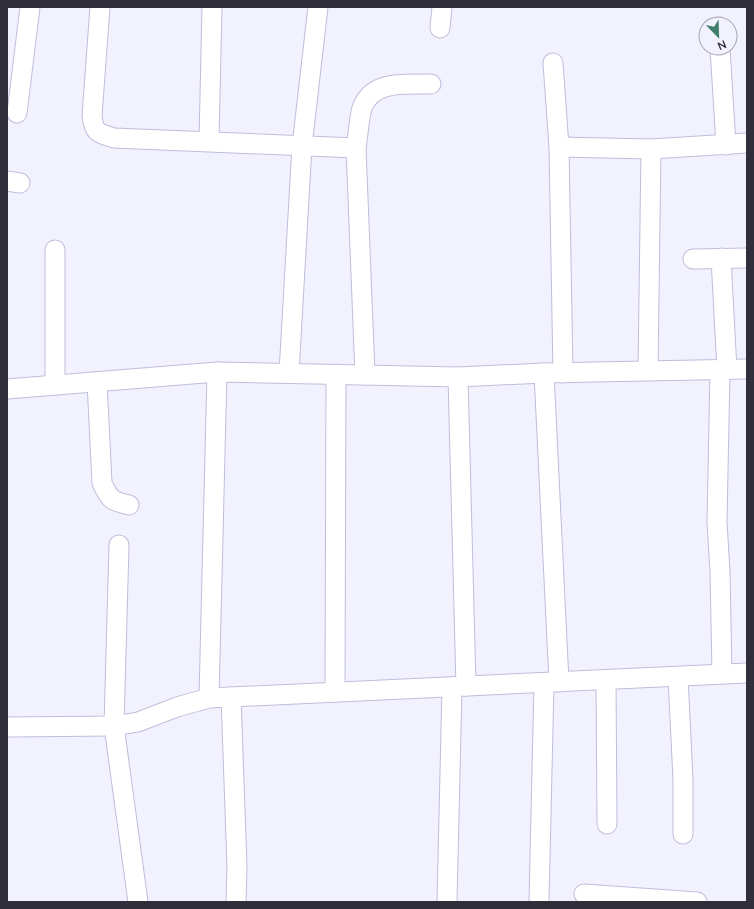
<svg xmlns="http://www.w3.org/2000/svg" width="754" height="909" font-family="Mulish,sans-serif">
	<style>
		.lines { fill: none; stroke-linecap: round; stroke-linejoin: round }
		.street-casing { stroke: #c0bddb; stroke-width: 21 }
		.street { stroke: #fff; stroke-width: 19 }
	</style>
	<rect width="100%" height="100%" fill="#f2f1fe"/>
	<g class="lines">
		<!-- street casing -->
		<g class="street-casing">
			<g id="street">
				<path d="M100,7L92,116C94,133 98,133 114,138L356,148L365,375"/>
				<polyline points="440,28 442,7"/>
				<polyline points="720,48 726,145"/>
				<polyline points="553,63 559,147"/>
				<polyline points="17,113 30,7"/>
				<polyline points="209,141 212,7"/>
				<path d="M356,148C358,137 359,118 362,108C373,79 407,85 431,84"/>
				<polyline points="7,181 20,183"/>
				<polyline points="721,258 727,370"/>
				<polyline points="693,259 747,258"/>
				<polyline points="648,370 651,149"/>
				<polyline points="720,370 717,522 720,572 722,673"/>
				<polyline points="289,373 302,146 318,7"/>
				<polyline points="544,373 559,682"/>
				<polyline points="563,373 559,147 651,149 747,143"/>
				<polyline points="458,377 466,686"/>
				<path d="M97,382L102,483C110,500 111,501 129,505"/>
				<polyline points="55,385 55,250"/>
				<polyline points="7,389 217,372 458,377 544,373 747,369"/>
				<polyline points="119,545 114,726 138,902"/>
				<polyline points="678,677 683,780 683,834"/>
				<polyline points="606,680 607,824"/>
				<polyline points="335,692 336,374"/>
				<polyline points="231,697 237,867 236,902"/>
				<polyline points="209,698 217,372"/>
				<polyline points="7,727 114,726 138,722 177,707 209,698 747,673"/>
				<polyline points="584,894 697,902"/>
				<polyline points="447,902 452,687"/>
				<polyline points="539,902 544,683"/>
			</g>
		</g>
		<!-- street -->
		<use href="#street" class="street"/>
	</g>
	<!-- border -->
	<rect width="754" height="909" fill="none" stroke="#302e3a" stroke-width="16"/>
	<!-- north arrow -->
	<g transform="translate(718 36) rotate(157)"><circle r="19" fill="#f2f1fe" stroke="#a4a3b0"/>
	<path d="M0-3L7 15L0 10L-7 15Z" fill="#407e6b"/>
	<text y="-6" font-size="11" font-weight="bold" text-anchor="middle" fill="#302e3a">N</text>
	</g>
</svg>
